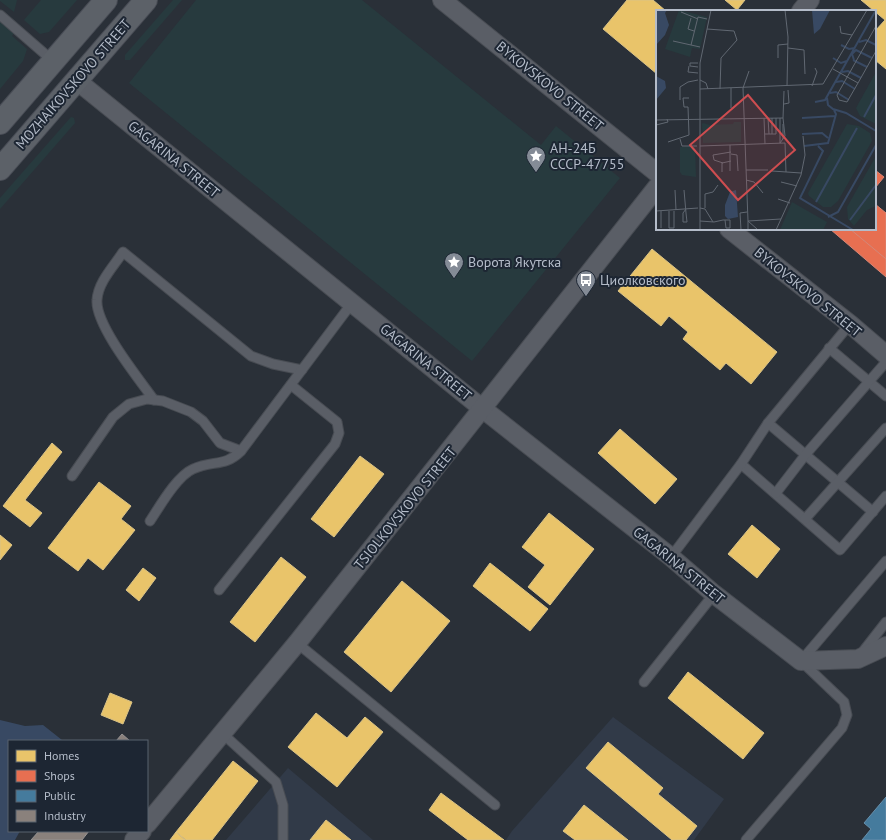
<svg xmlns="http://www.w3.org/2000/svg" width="886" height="840" font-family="'PT Sans',sans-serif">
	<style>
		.airport { fill: #313a48 }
		.green { fill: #273a3e }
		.water { fill: #384963 }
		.homes { fill: #e9c46a; stroke: #d9c286 }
		.shops { fill: #e76f51; stroke: #d88675 }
		.public { fill: #457b9d; stroke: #668eaa }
		.industry { fill: #8a817c; stroke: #979393 }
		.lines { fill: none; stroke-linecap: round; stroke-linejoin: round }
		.lane-casing { stroke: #484c53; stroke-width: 11 }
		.street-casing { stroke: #484c53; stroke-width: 20 }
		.primary-casing { stroke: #484c55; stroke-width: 24 }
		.lane { stroke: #5a5e66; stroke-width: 9 }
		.street { stroke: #5a5e66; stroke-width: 18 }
		.primary { stroke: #5c6168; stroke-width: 22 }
		.labels { text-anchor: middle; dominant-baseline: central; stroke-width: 4; stroke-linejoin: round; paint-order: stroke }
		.street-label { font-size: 14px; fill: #b4bcc9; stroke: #1d2633 }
		.poi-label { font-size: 14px; fill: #b4bcc9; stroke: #1d2633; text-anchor: start }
		.inset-river { fill: none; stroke: #384963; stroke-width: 2 }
		.inset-road { fill: none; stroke: #616872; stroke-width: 1 }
		.view { fill: #ce4d50; fill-opacity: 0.15; stroke: #ce4d50; stroke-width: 2 }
		.inset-edge { fill: none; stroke: #b4bcc9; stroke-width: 2 }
	</style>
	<rect width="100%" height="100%" fill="#2a3038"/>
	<!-- airport -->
	<g class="airport">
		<polygon points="613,717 724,799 694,840 506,840 512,831"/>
		<polygon points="288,768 373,840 226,840"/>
	</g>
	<!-- green -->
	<g class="green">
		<polygon points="0,0 17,0 14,12 0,1"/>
		<polygon points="41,0 77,0 49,32 40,34 24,20"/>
		<polygon points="173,0 182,0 130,60 125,60 125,55"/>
		<polygon points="196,0 362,0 541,145 556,126 620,178 472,361 129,83"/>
		<polygon points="0,21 14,33 12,36 27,49 23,61 0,89"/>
		<polygon points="71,117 74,118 75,123 0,209 0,198"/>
	</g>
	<!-- water -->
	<polygon class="water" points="0,720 25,726 43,725 62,740 9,741 9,831 20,831 15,840 0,840"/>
	<!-- homes -->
	<g class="homes">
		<polygon points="627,0 653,0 666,11 657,11 657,74 603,29"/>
		<polygon points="725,0 745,0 737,10"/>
		<polygon points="861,0 886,0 886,69 875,60 875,31 885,20"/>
		<polygon points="652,249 777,352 751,384 726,363 720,370 683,339 688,332 669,316 661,326 618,291"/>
		<polygon points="620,429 677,479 655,504 598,453"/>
		<polygon points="52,443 62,452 25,500 42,513 30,527 3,506"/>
		<polygon points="360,456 384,474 334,537 311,519"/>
		<polygon points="99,482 131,506 121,519 135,530 103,570 88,558 78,571 48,548"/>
		<polygon points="549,513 594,549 550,605 528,587 545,565 522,547"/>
		<polygon points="752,525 780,549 757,578 728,554"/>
		<polygon points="0,535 12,545 0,560"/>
		<polygon points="281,557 306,577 255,642 230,622"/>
		<polygon points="490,563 548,609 530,631 473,586"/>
		<polygon points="143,568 156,578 139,601 126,590"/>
		<polygon points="402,581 450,621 391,692 344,652"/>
		<polygon points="688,672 764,733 743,759 668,698"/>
		<polygon points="110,693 132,702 123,724 101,715"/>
		<polygon points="316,713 347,738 365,717 383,732 337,787 288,747"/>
		<polygon points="608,742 663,788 658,794 697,826 686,840 672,840 586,768"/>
		<polygon points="233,761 258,781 212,840 186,840 176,832"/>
		<polygon points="441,793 504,840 468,840 429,810"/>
		<polygon points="584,805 628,840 575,840 563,831"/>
		<polygon points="326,820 351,840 310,840"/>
		<polygon points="176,832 185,840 170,840"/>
	</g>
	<!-- shops -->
	<g class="shops">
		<polygon points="875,170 884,177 875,188"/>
		<polygon points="875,204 886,213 886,259 850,229 875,229"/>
		<polygon points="830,229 850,229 886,259 886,277"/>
	</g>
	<!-- public -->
	<polygon class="public" points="886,797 886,840 862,840 871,829 864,823"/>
	<!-- industry -->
	<g class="industry">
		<polygon points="122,734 130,741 116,741"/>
		<polygon points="39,831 89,831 82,840 31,840"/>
	</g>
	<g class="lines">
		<!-- lane casing -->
		<g class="lane-casing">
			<g id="lane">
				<polyline points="0,15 53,61"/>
				<polyline points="829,348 886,396"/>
				<path d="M154,400C139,379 95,325 97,300C98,282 114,266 123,252L251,356L273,364L302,370"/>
				<polyline points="768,423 873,512"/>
				<polyline points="741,464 840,550 886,496"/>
				<polyline points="72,476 113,417 129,404 147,399 163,401 191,412 203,421 220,443 241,451"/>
				<polyline points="776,493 806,454 886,362"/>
				<polyline points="805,519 886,428"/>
				<path d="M150,521C160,506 177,476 193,469C213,460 225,467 241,451L352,303"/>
				<polyline points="671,557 741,464 768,423 850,324"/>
				<polyline points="219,590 335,444 339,433 337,422 291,385"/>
				<polyline points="297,643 495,805"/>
				<polyline points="861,654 886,622"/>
				<polyline points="644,682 714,594"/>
				<polyline points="223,734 276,782 283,805 283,840"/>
				<polyline points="746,840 842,728 847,715 844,702 801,661 886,561"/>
			</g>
		</g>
		<!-- street casing -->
		<g class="street-casing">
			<g id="street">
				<polyline points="442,0 657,173"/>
				<polyline points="801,11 810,0"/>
				<polyline points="76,80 483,409 671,557 714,594 801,661 858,659 886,646"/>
				<polyline points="729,229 850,324 886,355"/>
				<polyline points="147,824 297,643 657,187"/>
				<polyline points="134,840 142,831"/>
			</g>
		</g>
		<!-- primary casing -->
		<g class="primary-casing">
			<g id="primary">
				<polyline points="0,123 106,0"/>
				<polyline points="0,169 146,0"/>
			</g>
		</g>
		<!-- lane -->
		<use href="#lane" class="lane"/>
		<!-- street -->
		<use href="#street" class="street"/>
		<!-- primary -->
		<use href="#primary" class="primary"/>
	</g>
	<!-- icons -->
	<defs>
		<g id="sight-pin" transform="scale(1)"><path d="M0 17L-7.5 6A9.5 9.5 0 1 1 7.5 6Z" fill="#848b96" stroke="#1d2633"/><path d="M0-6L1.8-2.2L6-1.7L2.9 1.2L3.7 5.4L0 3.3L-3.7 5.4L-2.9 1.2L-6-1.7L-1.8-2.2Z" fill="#fff"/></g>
		<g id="bus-pin" transform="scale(1)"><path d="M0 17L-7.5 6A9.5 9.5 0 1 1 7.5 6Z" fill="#848b96" stroke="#1d2633"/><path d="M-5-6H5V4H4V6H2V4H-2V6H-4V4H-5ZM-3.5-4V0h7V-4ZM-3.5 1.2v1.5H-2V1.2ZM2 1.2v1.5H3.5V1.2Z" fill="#fff"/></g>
	</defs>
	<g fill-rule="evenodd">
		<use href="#sight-pin" x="536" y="156"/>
		<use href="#sight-pin" x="454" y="262"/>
		<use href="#bus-pin" x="586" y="280"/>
	</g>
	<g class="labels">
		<!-- street labels -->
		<g class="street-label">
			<text transform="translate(73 84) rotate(-49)">MOZHAIKOVSKOVO STREET</text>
			<text transform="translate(550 86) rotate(39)">BYKOVSKOVO STREET</text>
			<text transform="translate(174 159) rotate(39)">GAGARINA STREET</text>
			<text transform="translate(808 292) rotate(39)">BYKOVSKOVO STREET</text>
			<text transform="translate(426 362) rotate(39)">GAGARINA STREET</text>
			<text transform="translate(405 508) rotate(-51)">TSIOLKOVSKOVO STREET</text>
			<text transform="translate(679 565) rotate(39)">GAGARINA STREET</text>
		</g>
		<!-- poi labels -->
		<g class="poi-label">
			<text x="550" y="148">АН-24Б<tspan x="550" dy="16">СССР-47755</tspan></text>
			<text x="468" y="262">Ворота Якутска</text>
			<text x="600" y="280">Циолковского</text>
		</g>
	</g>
	<!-- overview -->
	<g transform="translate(656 10)">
		<rect width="220" height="220" fill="#2a3038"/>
		<path d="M23,0L51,7L44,39L36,38L34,47L9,39ZM220,62V114L204,106L200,98ZM78,112H85V132L47,133V115L46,132V114L47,113L54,115L77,114ZM191,114L203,116L214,123L216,131L182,191L175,197H167L153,186L152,183ZM24,137H39L40,167L26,165L24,162ZM220,146V196L211,200L198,216L192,209L191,197ZM136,192L171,212L167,220H124Z" fill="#273a3e"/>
		<path d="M0,0H11L9,3L13,15L9,25L0,35ZM156,0H174L164,19L158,24ZM0,66L9,71L10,78L0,90ZM80,180L82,207L72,209L69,206V195L74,182Z" fill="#384963"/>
		<path class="inset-river" d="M203,32L210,30L220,35M185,35L193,39L199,38M177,48L185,53L191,51M197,50L211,57M198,50L196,44L200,40L216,48M186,62L192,61L205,68M180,72L186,71L199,79M174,83L180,82L193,90M171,88L172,95L177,99L190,103L220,121M159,92L169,90L220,0M208,107L220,85M146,108L179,106M146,124L166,123L172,128M148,136L172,133L180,104L178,100M162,136L167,141L144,188L197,220M160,192L201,118M172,207L182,202L220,135M194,210L220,175"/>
		<path class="inset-road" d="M129,0L132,27L131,76M25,2L42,9M35,8L32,19L38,21M184,16L185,23L196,25M51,19L78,21L81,30L65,48L64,79M17,31L35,35M44,37L35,35L42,7L51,9M132,38L148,40L149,64M122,48V35L132,34M33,56L32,62L42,63M42,57L34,56V53H42M177,59L202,73L220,41M93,61L87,78L92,211L125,209L120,220M44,70L50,73L52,79M202,73L191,92L183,90L181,85L220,16M156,76L161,62L159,58M75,78V98M44,79L167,74L211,0M24,90V77L32,72L42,70M128,94L133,93L132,80M108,108L109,134M112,108L113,124M124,108V133M127,108L128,81M0,110L127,108L129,126L124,133M127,114V129M0,115L12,112L11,109M109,124H120V108M116,124V108M24,129L26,136H41M12,132L33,125L32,97H28L27,88H33M44,136L129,133L130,162M75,144L81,145L82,161M67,153L58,150L57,145L75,142M90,160H112M74,161V135M116,161L145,163M66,162V153L75,151M90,170L98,172L107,183M125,172L141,176M19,180L20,200M28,180L30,203L31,212H27V203L30,199M122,189L134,193M44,198L49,199L57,212M49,198V184L57,182L62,175M0,201L42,198M5,201V218M13,201V218H18V201M125,209L145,165L149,145L147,126M44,211L58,212L67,210H74V218H70L69,210M44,220V53L55,0M85,220L84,203L91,202M92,220V211L101,219"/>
		<path class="view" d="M92,85L139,140L82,190L34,135Z"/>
		<rect width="220" height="220" class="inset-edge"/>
	</g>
	<!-- legend -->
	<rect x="8" y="740" width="140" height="92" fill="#1d2633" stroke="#59626f"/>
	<rect x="16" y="750" width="20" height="12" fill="#e9c46a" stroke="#59626f"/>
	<text x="44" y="760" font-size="12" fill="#b4bcc9">Homes</text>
	<rect x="16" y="770" width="20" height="12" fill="#e76f51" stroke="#59626f"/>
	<text x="44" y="780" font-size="12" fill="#b4bcc9">Shops</text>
	<rect x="16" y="790" width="20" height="12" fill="#457b9d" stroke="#59626f"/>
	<text x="44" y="800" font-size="12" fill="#b4bcc9">Public</text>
	<rect x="16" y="810" width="20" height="12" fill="#8a817c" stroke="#59626f"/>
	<text x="44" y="820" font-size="12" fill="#b4bcc9">Industry</text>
</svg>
